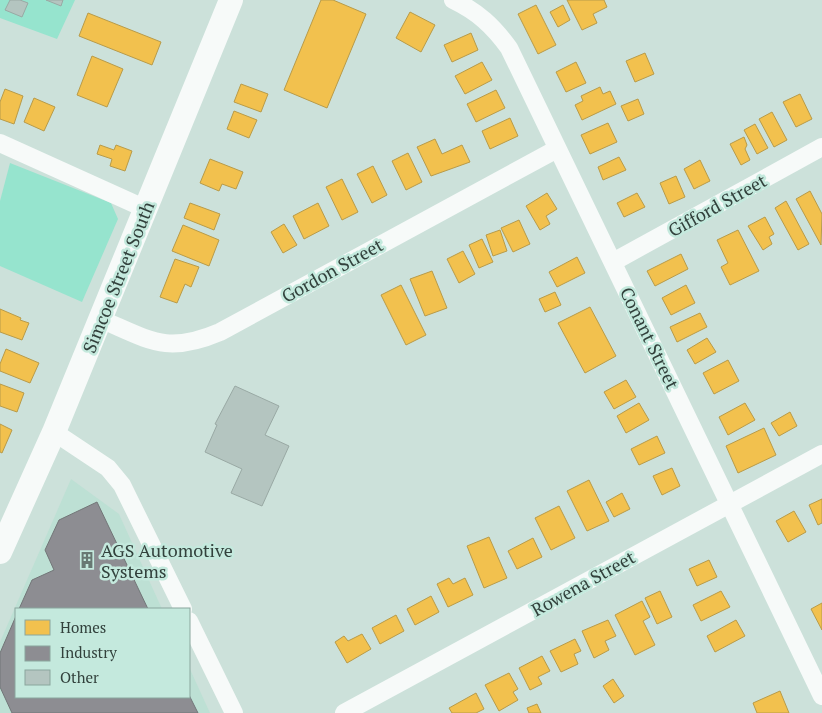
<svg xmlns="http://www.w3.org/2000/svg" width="822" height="713" font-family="'PT Serif',serif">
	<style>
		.built { fill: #bde0d4 }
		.green { fill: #96e4ce }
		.homes { fill: #f2c14e; stroke: #b89b49 }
		.industry { fill: #8d8d92; stroke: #727678 }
		.building { fill: #b4c5c0; stroke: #99a9a4 }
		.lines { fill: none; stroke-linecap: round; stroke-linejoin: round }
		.street { stroke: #f7faf9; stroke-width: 18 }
		.secondary { stroke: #f7faf9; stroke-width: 24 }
		.labels { text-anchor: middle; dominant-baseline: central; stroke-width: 5; stroke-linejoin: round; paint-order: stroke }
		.street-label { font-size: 18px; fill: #32413c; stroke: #c4e9dd }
		.poi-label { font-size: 18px; fill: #32413c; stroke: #c4e9dd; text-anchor: start }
	</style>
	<rect width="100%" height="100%" fill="#cce1da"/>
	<!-- built -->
	<polygon class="built" points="71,479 119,514 162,609 16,609 16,697 189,697 189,667 210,713 0,713 0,642"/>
	<!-- green -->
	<g class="green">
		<polygon points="0,0 75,0 57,39 0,18"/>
		<polygon points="10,163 111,203 118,219 82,302 0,266 0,201"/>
	</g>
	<!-- homes -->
	<g class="homes">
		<polygon points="321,0 333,0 366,14 327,108 284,90"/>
		<polygon points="567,0 604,0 607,7 593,14 597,23 582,30"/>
		<polygon points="536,5 556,45 538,54 518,14"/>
		<polygon points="563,5 570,20 558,27 550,12"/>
		<polygon points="410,12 435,25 421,52 396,38"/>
		<polygon points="88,13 161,42 152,65 79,36"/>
		<polygon points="471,33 478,50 452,62 444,45"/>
		<polygon points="645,53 654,74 635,82 626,61"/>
		<polygon points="92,56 123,69 107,107 77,95"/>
		<polygon points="482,62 492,80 465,94 455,76"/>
		<polygon points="576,62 586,83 566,92 556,72"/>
		<polygon points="241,84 268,94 261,112 234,102"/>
		<polygon points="600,87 603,94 610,91 616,104 582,120 575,105 583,101 581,96"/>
		<polygon points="5,89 23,96 14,124 0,119 0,102"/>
		<polygon points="496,90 505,108 476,122 467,104"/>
		<polygon points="800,94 812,119 796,127 783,102"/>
		<polygon points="34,98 55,107 44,131 24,122"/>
		<polygon points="638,99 644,114 628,121 621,106"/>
		<polygon points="234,111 257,120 249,138 227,129"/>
		<polygon points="772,112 787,140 774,147 759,119"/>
		<polygon points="510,118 518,136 490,149 482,131"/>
		<polygon points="608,123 617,142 590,154 581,135"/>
		<polygon points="755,124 768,148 757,154 744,130"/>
		<polygon points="744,137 747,145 745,149 750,160 741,165 730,144"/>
		<polygon points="435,139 442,154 462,145 470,162 431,176 417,147"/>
		<polygon points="100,145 114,150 116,145 132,151 125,171 110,166 112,159 97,154"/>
		<polygon points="408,153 422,182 406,190 392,161"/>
		<polygon points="619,157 626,170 603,180 598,167"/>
		<polygon points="210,159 243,172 236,189 222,184 219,191 200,183"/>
		<polygon points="700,160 710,181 694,189 684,169"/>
		<polygon points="373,166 387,195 372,203 357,174"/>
		<polygon points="676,176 685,197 669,204 660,183"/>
		<polygon points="342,179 358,212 342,220 326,187"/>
		<polygon points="810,191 822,214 821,245 796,199"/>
		<polygon points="547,193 557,209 546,216 550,224 540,230 526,206"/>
		<polygon points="637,193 645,207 624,217 617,203"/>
		<polygon points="786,201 809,244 798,250 775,208"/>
		<polygon points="190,203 220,214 214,230 184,218"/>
		<polygon points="318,203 329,226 304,239 293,216"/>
		<polygon points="765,217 774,234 769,237 772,244 763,250 748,226"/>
		<polygon points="519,220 530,244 513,252 501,228"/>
		<polygon points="284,224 297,245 283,253 271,232"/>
		<polygon points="183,225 219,240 209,266 172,251"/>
		<polygon points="500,230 507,251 493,256 486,235"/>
		<polygon points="738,230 759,271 730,285 721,267 728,263 717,240"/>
		<polygon points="482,239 493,262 479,268 469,245"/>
		<polygon points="463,251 475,274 459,283 447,259"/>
		<polygon points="681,254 688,269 655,286 647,271"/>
		<polygon points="577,257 585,273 557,287 549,272"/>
		<polygon points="175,259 199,267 191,287 185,284 177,303 160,297"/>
		<polygon points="432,271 447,308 425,316 410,279"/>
		<polygon points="401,285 426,335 406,345 381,295"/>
		<polygon points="686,285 695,303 671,315 662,298"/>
		<polygon points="555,292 561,305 545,312 539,299"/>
		<polygon points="590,307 616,356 585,373 558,323"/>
		<polygon points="0,309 21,318 20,320 29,323 22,340 0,332"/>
		<polygon points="700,313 707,327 677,342 670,327"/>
		<polygon points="707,338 716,352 695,364 687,350"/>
		<polygon points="6,349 39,363 30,383 0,371 0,364"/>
		<polygon points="728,360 739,381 714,394 703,373"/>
		<polygon points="626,380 636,397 614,409 604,392"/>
		<polygon points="0,384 24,393 17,412 0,406"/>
		<polygon points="639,403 649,420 626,433 617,416"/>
		<polygon points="745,403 755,420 728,435 719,417"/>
		<polygon points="790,412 797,426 779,436 771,423"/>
		<polygon points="0,424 12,430 2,453 0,452"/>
		<polygon points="764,428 776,455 738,473 726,446"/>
		<polygon points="657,436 665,453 639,465 631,449"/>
		<polygon points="672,468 680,486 662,495 653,476"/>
		<polygon points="589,480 609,521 587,531 567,491"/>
		<polygon points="622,493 630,509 614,517 606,502"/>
		<polygon points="822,499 822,523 818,525 809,505"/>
		<polygon points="559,506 575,538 551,550 535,518"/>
		<polygon points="794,511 806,532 788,542 776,521"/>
		<polygon points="489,537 507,578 484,588 467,546"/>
		<polygon points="533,538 542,557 517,569 508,551"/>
		<polygon points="709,560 717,577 697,586 689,569"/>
		<polygon points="449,578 453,584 465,578 473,595 448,607 437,584"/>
		<polygon points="660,591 672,617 657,624 645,598"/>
		<polygon points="721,591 730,607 701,621 693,605"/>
		<polygon points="431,596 439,612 415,625 407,609"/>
		<polygon points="642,601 650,617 643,621 655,645 635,655 615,615"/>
		<polygon points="822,603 822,630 811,609"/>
		<polygon points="396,615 404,631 380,644 372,628"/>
		<polygon points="608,620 616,636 605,641 609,650 594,658 582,631"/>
		<polygon points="736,620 745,636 715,652 707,636"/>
		<polygon points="362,634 371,649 347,663 335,642 344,636 348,641"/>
		<polygon points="575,639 581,651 574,654 578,664 561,672 550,651"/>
		<polygon points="542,656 550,671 538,677 542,684 530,690 519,668"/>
		<polygon points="509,673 518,689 513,692 518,700 499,711 485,685"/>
		<polygon points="613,679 624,696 614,703 603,686"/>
		<polygon points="780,691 789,713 757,713 753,703"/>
		<polygon points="476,693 484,709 476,713 452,713 449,708"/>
		<polygon points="537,704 541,713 529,713 527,708"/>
	</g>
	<!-- industry -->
	<g class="industry">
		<polygon points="97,502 148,609 19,609 32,580 54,570 45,550 59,520"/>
		<polygon points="16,616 16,697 189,697 189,695 198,713 12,713 0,687 0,653"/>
	</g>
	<!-- building -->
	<g class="building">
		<polygon points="10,0 20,0 28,3 22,17 5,10"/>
		<polygon points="46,0 63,0 61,6"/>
		<polygon points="235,386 279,406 265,435 289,446 262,506 231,493 242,469 205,452 217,425 215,424"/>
	</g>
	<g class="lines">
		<!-- street -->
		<g class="street">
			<path d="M453,0C478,12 493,26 509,48L822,696"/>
			<polyline points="0,143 146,209"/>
			<polyline points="613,262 822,147"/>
			<path d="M100,319C150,340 166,355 220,332L557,149"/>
			<polyline points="54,432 108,468 122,485 183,609"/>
			<polyline points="189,621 234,713"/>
			<polyline points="344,713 822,454"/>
		</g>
		<!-- secondary -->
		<polyline class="secondary" points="0,552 54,432 231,0"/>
	</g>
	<!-- icons -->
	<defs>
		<g id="building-bare" transform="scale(1.35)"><path d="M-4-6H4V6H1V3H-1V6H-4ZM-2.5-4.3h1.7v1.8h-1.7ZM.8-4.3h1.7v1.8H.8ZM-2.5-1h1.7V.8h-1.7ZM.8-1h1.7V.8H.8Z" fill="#687973" stroke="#c4e9dd" stroke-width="2.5" paint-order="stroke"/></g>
	</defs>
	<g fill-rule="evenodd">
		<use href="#building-bare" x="87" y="560"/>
	</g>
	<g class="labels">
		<!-- street labels -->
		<g class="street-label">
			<text transform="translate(717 205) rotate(-29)">Gifford Street</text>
			<text transform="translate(332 270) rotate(-29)">Gordon Street</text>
			<text transform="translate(118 277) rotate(-68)">Simcoe Street South</text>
			<text transform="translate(650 338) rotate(64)">Conant Street</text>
			<text transform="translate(583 583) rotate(-29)">Rowena Street</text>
		</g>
		<!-- poi labels -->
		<g class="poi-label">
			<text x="101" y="550">AGS Automotive<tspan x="101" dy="21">Systems</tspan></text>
		</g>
	</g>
	<!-- legend -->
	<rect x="15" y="608" width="175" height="90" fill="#c4e9dd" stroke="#8aa69d"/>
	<rect x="25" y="620" width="25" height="15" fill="#f2c14e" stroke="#8aa69d"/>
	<text x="60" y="633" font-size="15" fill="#32413c">Homes</text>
	<rect x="25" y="646" width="25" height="15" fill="#8d8d92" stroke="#8aa69d"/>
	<text x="60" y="658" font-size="15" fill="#32413c">Industry</text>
	<rect x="25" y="670" width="25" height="15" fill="#b4c5c0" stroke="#8aa69d"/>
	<text x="60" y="683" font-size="15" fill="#32413c">Other</text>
</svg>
